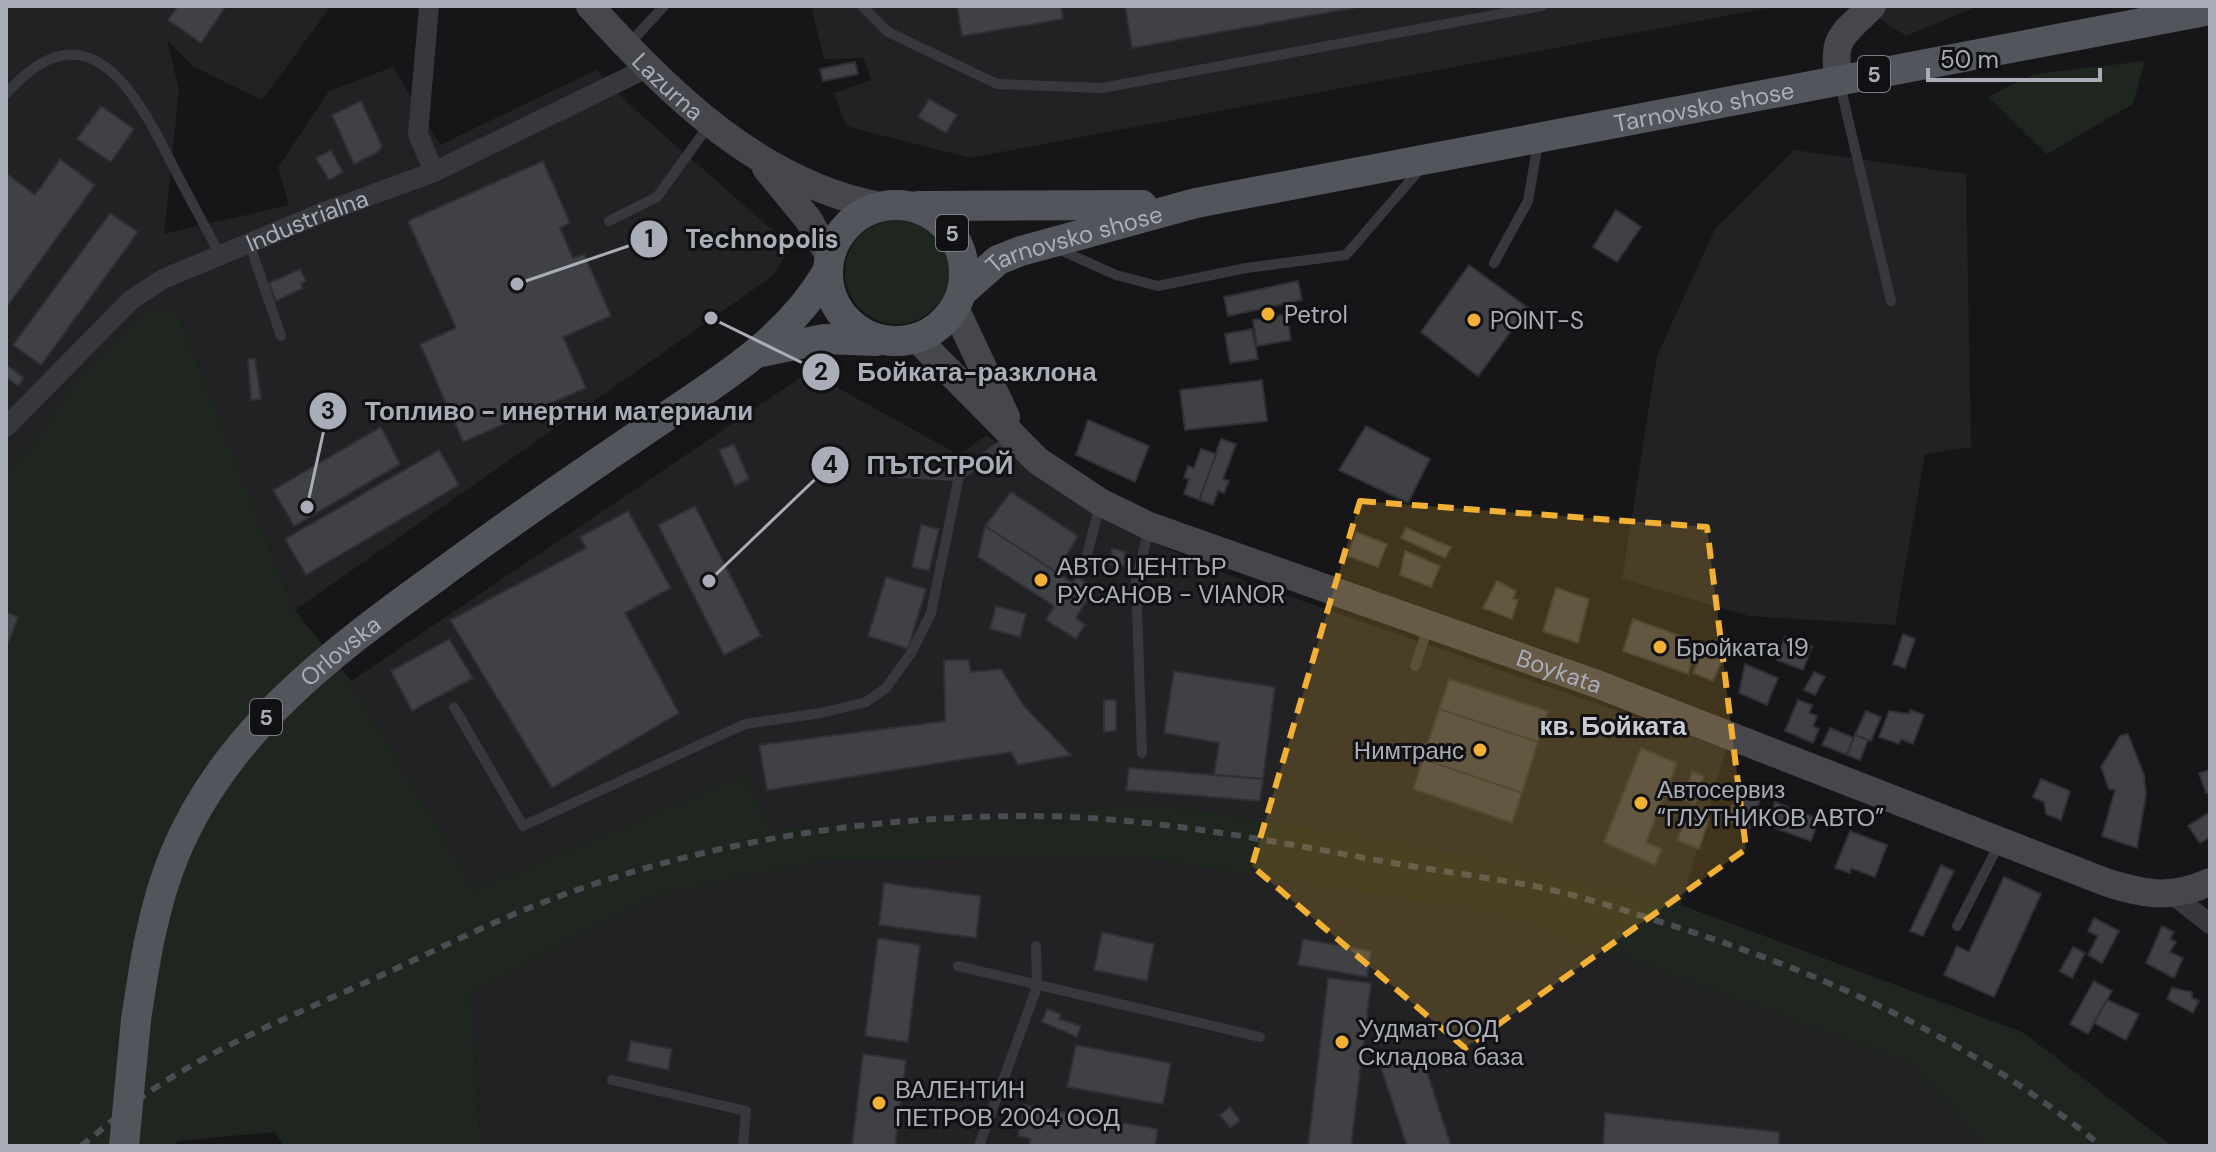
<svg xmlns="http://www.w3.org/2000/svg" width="2216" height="1152" font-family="'DM Sans',sans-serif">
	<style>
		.built { fill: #222225 }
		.green { fill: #1e261f }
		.building { fill: #404145; stroke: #303034; stroke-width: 2 }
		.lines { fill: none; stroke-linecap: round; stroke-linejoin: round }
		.lane { stroke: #37383d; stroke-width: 10 }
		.street { stroke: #37383d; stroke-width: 20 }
		.secondary { stroke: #45474d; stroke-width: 28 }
		.primary { stroke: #53555c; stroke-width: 30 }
		.rail { stroke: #4a4c52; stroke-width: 6; stroke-dasharray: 10 8; stroke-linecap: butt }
		.primary-bridge { stroke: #53555c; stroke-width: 30 }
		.marked { fill: #f2b134; fill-opacity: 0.2; stroke: #f2b134; stroke-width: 6; stroke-dasharray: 16 10; stroke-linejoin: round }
		.poi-dot { fill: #f2b134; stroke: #111113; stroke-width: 3 }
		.labels { text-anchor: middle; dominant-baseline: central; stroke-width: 6; stroke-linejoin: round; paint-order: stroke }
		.shield { fill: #111113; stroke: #7b7e86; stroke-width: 2 }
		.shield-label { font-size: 22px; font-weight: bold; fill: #a8adb8 }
		.street-label { font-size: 24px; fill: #a8adb8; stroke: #111113 }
		.poi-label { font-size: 24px; fill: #a8adb8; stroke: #111113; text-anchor: start }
		.neighbourhood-label { font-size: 26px; font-weight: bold; fill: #c9ccd4; stroke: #111113 }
		.leader { fill: none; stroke: #a8adb8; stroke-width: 3 }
		.callout-dot { fill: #a8adb8; stroke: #111113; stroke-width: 3 }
		.mark-label { font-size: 24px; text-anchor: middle; font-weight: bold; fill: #111 }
		.callout-label { font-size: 26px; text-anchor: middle; font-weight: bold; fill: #a8adb8; stroke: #111113; stroke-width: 6; stroke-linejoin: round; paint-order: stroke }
	</style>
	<rect width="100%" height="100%" fill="#161618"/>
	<!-- built -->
	<g class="built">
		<polygon points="6,6 331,6 262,100 194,67 167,40 179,90 164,234 289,205 278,167 329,91 393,67 440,145 596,70 632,107 792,247 771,277 295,610 177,311 144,312 72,385 28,449 6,474"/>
		<polygon points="811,6 1778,6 970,158 846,126 834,93 871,80 864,58 824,59"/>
		<polygon points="1860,6 1978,6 1906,36"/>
		<polygon points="1794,150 1966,174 1971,447 1925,454 1895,625 1749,616 1622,579 1657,356 1715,229"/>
		<polygon points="809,372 959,455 986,435 1079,501 1166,548 1237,578 1726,749 1681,905 1416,845 1160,805 769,830 746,774 475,889 351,681"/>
		<polygon points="1137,857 1505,914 1911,1064 1985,1146 481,1146 471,992 656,896 826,860"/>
	</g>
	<!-- green -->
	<g class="green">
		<polygon points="2145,61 2133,104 2047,154 1988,97 2034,74"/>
		<circle cx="897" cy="272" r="52"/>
		<polygon points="177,311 295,610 351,681 475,889 746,774 770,830 1160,805 1416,845 1681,905 2022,1032 2172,1146 1985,1146 1911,1064 1505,914 1137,857 826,860 656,896 471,992 481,1146 285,1146 274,1132 178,1141 174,1146 6,1146 6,474 28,449 72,385 144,312"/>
	</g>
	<!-- building -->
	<g class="building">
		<polygon points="178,6 226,6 201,43 168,20"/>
		<polygon points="957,6 1061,6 1063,19 962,36"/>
		<polygon points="1125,6 1364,6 1132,48"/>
		<polygon points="855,62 858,74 823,81 820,69"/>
		<polygon points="929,99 957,115 946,133 918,117"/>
		<polygon points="361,101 382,146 378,152 354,164 332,115"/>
		<polygon points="101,106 134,129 111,162 77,139"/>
		<polygon points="331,150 343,172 329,180 316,158"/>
		<polygon points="60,159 95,185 6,308 6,173 35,195"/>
		<polygon points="543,161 570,223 560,228 573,258 584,254 611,316 563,337 586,388 463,442 420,344 456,328 408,221"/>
		<polygon points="1616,210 1641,227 1617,262 1593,247"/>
		<polygon points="110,213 138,232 41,365 13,345"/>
		<polygon points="1469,265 1528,308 1478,376 1421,332"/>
		<polygon points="300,269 306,281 301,284 303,288 276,301 269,283"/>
		<polygon points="1298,281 1302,300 1228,316 1224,297"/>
		<polygon points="1287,314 1291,340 1257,346 1253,320"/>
		<polygon points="1252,329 1258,359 1230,363 1225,334"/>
		<polygon points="255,358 261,399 251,400 248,359"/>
		<polygon points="6,364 24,378 18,386 6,377"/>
		<polygon points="1262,380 1267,421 1185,430 1180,390"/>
		<polygon points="1088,420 1149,446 1135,482 1076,455"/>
		<polygon points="1366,426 1430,459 1408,503 1339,470"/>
		<polygon points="381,427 400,464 294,526 273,490"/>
		<polygon points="1221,439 1236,444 1223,479 1229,481 1224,493 1218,491 1213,505 1199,500"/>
		<polygon points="734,444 749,479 735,486 719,450"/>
		<polygon points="1201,449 1216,454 1199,500 1184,494 1189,479 1184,478 1188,466 1194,468"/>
		<polygon points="439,450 459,485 306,575 285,539"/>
		<polygon points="1011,492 1078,536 1056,573 985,526"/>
		<polygon points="695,506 761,636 724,655 658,525"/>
		<polygon points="628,511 671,588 625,613 679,713 552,788 450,620 586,548 580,537"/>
		<polygon points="921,525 939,529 929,571 912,567"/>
		<polygon points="985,526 1073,583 1077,577 1089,585 1085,591 1091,594 1076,618 1085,625 1076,639 1046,620 1054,606 978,557"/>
		<polygon points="1406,528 1451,547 1445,558 1401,538"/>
		<polygon points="1356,532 1387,544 1378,567 1347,556"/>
		<polygon points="1112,548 1125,552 1124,566 1110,565"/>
		<polygon points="1405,551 1440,566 1431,587 1400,575"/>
		<polygon points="886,577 926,589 908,649 868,636"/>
		<polygon points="1497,581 1516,591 1513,599 1518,600 1512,619 1483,608"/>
		<polygon points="1556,588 1589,599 1578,643 1543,631"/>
		<polygon points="996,606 1026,614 1020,637 990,629"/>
		<polygon points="6,612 18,617 6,649"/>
		<polygon points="1633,619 1698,642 1688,674 1623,651"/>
		<polygon points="1903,634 1915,639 1905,668 1893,664"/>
		<polygon points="1785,637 1812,646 1803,670 1777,660"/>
		<polygon points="449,639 473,678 412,711 391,671"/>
		<polygon points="1704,647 1724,656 1713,681 1693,673"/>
		<polygon points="944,660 969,660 971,672 1001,669 1024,706 1071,755 1018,765 1011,752 767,790 759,745 945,721"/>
		<polygon points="1745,664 1778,678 1767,705 1739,693"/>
		<polygon points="1174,671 1275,687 1263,779 1214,775 1219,743 1164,733"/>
		<polygon points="1814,672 1825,677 1815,695 1804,690"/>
		<polygon points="1449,679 1548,711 1538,742 1439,709"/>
		<polygon points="1104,700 1116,700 1116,731 1104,732"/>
		<polygon points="1798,700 1812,705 1809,713 1817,716 1813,726 1819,729 1813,743 1785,731"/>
		<polygon points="1439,709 1538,742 1522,793 1422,759"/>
		<polygon points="1910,710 1924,715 1913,744 1901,739 1899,744 1879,737 1889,711 1909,714"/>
		<polygon points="1866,711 1881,717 1871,741 1855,735"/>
		<polygon points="1830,728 1854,738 1847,755 1822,745"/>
		<polygon points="2128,734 2144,775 2146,795 2137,848 2102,836 2115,790 2109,789 2101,767 2120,736"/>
		<polygon points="1855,735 1868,740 1860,760 1847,755"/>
		<polygon points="1641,748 1677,763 1646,843 1662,849 1655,866 1604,842"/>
		<polygon points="1423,759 1522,793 1512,823 1413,789"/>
		<polygon points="1129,768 1263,779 1260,801 1126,790"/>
		<polygon points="2210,770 2210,792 2206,793 2199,773"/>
		<polygon points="1692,771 1704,776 1695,804 1683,800"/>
		<polygon points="2041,779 2070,791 2061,820 2046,814 2044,802 2033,797"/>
		<polygon points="1739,789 1761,797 1750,828 1727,820"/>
		<polygon points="1775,802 1819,819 1811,841 1766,825"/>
		<polygon points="1691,805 1706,811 1703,817 1709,819 1699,849 1677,840"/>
		<polygon points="2210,812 2210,837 2200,843 2188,826"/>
		<polygon points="1850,831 1887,845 1875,877 1851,868 1850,873 1835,868"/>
		<polygon points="1941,865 1954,871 1923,936 1910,931"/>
		<polygon points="2004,877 2041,894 1994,997 1944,975 1957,946 1969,952"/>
		<polygon points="884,883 981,896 976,938 879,925"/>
		<polygon points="2094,918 2119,931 2102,963 2088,955 2098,936 2088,931"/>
		<polygon points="2162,926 2174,932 2170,939 2176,942 2170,952 2183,958 2174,978 2146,963"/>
		<polygon points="1102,932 1154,944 1147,981 1094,970"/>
		<polygon points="878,938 920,945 908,1042 865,1036"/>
		<polygon points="1303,939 1371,951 1367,977 1298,965"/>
		<polygon points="2073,947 2085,953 2072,978 2060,971"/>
		<polygon points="1328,978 1371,983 1351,1146 1308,1146"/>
		<polygon points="2094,981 2112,991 2088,1034 2070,1024"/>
		<polygon points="2172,988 2192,992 2192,998 2199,1001 2193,1013 2167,999"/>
		<polygon points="2107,1000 2139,1014 2126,1040 2094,1023"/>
		<polygon points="1047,1009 1061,1014 1059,1019 1081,1026 1077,1037 1042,1022"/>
		<polygon points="631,1041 672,1049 668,1070 627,1061"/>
		<polygon points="1076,1045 1171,1063 1163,1104 1067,1087"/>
		<polygon points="1421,1053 1451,1146 1407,1146 1380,1065"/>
		<polygon points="863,1054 906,1060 895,1146 852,1146"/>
		<polygon points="1024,1105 1158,1129 1155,1146 1029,1146 1030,1139 1018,1136"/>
		<polygon points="1230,1107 1240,1120 1230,1128 1220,1115"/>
		<polygon points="1605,1113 1779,1132 1779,1146 1603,1146"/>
	</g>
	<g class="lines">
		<!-- lane -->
		<g class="lane">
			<polyline points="862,6 888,32 997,84 1102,88 1542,6"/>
			<polyline points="628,45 664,6"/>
			<polyline points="1840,85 1891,301"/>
			<path d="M6,94C88,0 137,94 174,168C189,197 205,226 220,255"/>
			<polyline points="609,221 657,197 709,125"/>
			<polyline points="249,243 281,336"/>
			<polyline points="1058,249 1116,275 1158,286 1246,268 1346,255 1421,168"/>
			<polyline points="1494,263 1528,201 1538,143"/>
			<polyline points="899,473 959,476"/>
			<polyline points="1085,563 1100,504"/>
			<polyline points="1415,666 1428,628"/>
			<polyline points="454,707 523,826 745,724 821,713 866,702 886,688 911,653 931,613 959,476 1010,439"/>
			<polyline points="1142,753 1136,581 1149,528"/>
			<polyline points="1957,926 1999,844"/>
			<polyline points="958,966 1260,1037"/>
			<polyline points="612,1080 746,1111 743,1146"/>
			<polyline points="979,1146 1037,987 1036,946"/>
		</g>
		<!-- street -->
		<g class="street">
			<polyline points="429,6 418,134 434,172"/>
			<path id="s1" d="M6,427L131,300L163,279L319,214L434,172L647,68"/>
			<polyline points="2173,895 2210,924"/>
		</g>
		<!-- secondary -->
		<g class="secondary">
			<path id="s2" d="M590,6C668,93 761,184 880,206"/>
			<path d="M1839,81C1831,37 1842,36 1872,6"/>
			<polyline points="766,168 808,219 829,255"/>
			<polyline points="955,308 1006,417"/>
			<path id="s3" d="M917,339L1038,461L1100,502L1149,526L1597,684L2108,883C2147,895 2172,899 2210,882"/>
		</g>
		<!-- primary -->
		<g class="primary">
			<circle cx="896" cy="273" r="68"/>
			<polyline points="918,206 1142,205"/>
			<path id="s4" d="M963,291L998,260L1021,251L1196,203L2210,10"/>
			<polyline points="761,352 824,339 876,341"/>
			<path id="s5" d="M136,1020C144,966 153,907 174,856C224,733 331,653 435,578C501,529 569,482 637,436C707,388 783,347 827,272"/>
		</g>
		<!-- rail -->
		<path class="rail" d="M81,1146C104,1128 126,1108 149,1092C221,1043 304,1011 382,975C441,948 499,918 560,896C709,841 871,816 1029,816C1159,816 1289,845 1416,867C1455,873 1495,879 1534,886C1583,896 1632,913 1680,928C1835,978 1975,1042 2101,1146"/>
		<!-- primary-bridge -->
		<polyline class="primary-bridge" points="124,1146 136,1020"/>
	</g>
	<!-- marked area -->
	<path class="marked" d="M1360,501L1707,527L1746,849L1465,1048L1252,866Z"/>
	<!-- markers -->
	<g class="poi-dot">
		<circle cx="1268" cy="314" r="8"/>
		<circle cx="1474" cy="320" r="8"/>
		<circle cx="1041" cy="580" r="8"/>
		<circle cx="1660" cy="647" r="8"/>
		<circle cx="1480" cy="750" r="8"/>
		<circle cx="1641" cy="803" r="8"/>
		<circle cx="1342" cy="1042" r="8"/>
		<circle cx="879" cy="1103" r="8"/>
	</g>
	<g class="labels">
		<!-- shield labels -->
		<g class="shield">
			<rect x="1858" y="56" width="32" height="36" rx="6"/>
			<rect x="936" y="215" width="32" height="36" rx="6"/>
			<rect x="250" y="699" width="32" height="36" rx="6"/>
		</g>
		<g class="shield-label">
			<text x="1874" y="74">5</text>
			<text x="952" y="233">5</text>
			<text x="266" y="717">5</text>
		</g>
		<!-- street labels -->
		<g class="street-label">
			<text stroke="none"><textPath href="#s2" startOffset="112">Lazurna</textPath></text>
			<text stroke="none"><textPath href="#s4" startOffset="770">Tarnovsko shose</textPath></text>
			<text stroke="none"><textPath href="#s1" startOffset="372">Industrialna</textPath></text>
			<text stroke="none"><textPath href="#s4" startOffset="126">Tarnovsko shose</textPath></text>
			<text stroke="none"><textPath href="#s5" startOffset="436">Orlovska</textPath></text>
			<text stroke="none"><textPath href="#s3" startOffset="736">Boykata</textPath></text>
		</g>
		<!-- poi labels -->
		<g class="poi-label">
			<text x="1284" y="314">Petrol</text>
			<text x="1490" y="320">POINT-S</text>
			<text x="1057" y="566">АВТО ЦЕНТЪР<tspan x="1057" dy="28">РУСАНОВ - VIANOR</tspan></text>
			<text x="1676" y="647">Бройката 19</text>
			<text x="1464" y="750" text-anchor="end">Нимтранс</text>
			<text x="1657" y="789">Автосервиз<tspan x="1657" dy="28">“ГЛУТНИКОВ АВТО”</tspan></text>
			<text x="1358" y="1028">Уудмат ООД<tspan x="1358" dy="28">Складова база</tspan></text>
			<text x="895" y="1089">ВАЛЕНТИН<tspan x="895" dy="28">ПЕТРОВ 2004 ООД</tspan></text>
		</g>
		<!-- neighbourhood labels -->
		<g class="neighbourhood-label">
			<text x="1613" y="726">кв. Бойката</text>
		</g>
	</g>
	<!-- callouts -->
	<path class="leader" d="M517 284L649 239M711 318L821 372M307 507L328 411M709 581L830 465"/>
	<g class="callout-dot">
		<circle cx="517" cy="284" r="8"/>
		<circle cx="711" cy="318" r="8"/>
		<circle cx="307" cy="507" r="8"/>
		<circle cx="709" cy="581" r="8"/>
		<circle cx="649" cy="239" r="20"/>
		<circle cx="821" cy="372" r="20"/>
		<circle cx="328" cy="411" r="20"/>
		<circle cx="830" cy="465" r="20"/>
	</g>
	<g class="mark-label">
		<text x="649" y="247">1</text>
		<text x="821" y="380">2</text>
		<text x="328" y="419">3</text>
		<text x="830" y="473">4</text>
	</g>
	<g class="callout-label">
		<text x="762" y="248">Technopolis</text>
		<text x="977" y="381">Бойката-разклона</text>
		<text x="559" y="420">Топливо - инертни материали</text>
		<text x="940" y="474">ПЪТСТРОЙ</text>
	</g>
	<!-- border -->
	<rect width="2216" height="1152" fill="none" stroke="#a8adb8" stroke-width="16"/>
	<!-- scale -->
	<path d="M1928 68v12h172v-12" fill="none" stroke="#a8adb8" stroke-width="4"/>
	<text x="1940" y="68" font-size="24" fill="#a8adb8" stroke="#111113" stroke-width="6" paint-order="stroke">50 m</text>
</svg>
